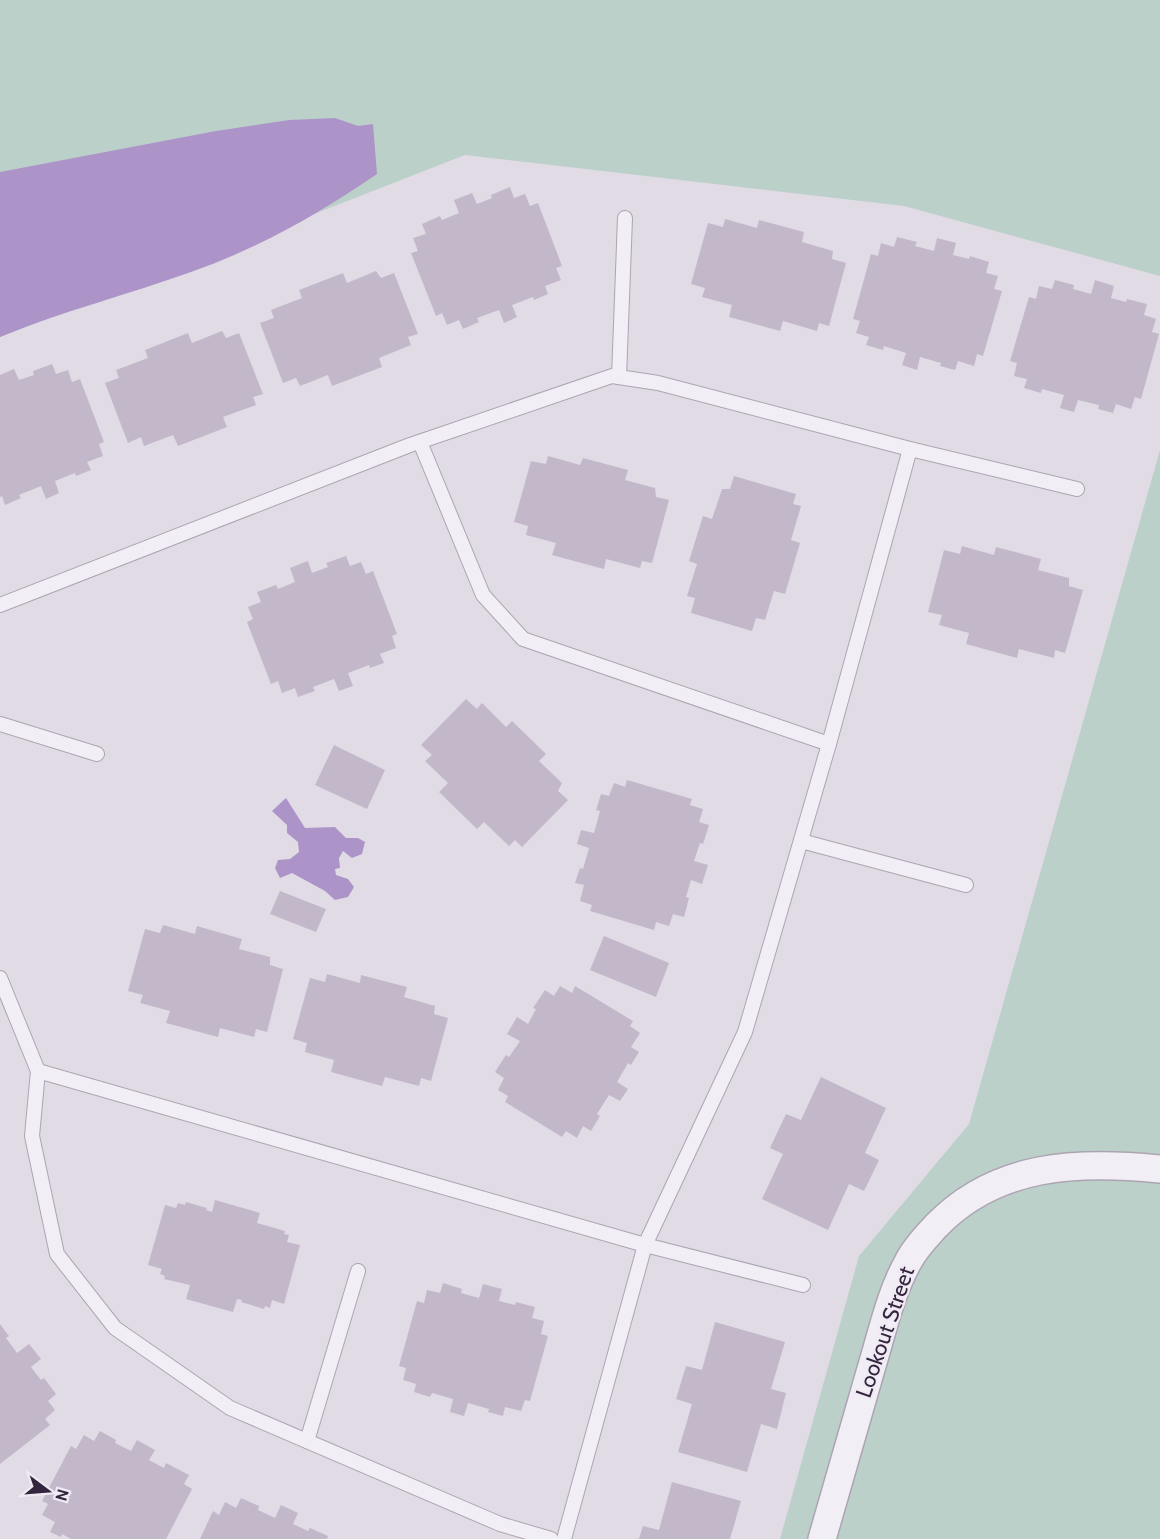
<svg xmlns="http://www.w3.org/2000/svg" width="1160" height="1539" font-family="Cabin,sans-serif">
	<style>
		.green { fill: #bcd0ca }
		.water { fill: #ac94c8 }
		.building { fill: #c2b8c9 }
		.lines { fill: none; stroke-linecap: round; stroke-linejoin: round }
		.service-casing { stroke: #ada4b3; stroke-width: 16 }
		.minor-casing { stroke: #ada4b3; stroke-width: 30 }
		.service { stroke: #f2eef5; stroke-width: 14 }
		.minor { stroke: #f2eef5; stroke-width: 27 }
		.labels { text-anchor: middle; dominant-baseline: central; stroke-width: 4.5; stroke-linejoin: round; paint-order: stroke }
		.street-label { font-size: 22px; fill: #33253d; stroke: #f0eaf4 }
	</style>
	<rect width="100%" height="100%" fill="#e1dbe6"/>
	<!-- green -->
	<g class="green">
		<polygon points="0,0 1160,0 1160,276 904,206 465,155 0,337"/>
		<polygon points="1160,450 1160,1539 780,1539 859,1256 969,1124"/>
	</g>
	<!-- water -->
	<g class="water">
		<path d="M335,118L358,126L373,124L377,174C319,214 257,249 191,272C127,295 63,311 0,337V172L216,131L289,120Z"/>
		<polygon points="286,798 305,828 335,827 346,838 358,838 365,842 362,854 352,858 343,851 339,858 340,868 335,869 336,875 348,879 354,887 348,897 335,900 325,891 292,873 280,878 275,868 278,860 290,859 299,852 298,842 287,833 287,825 272,811"/>
	</g>
	<!-- building -->
	<g class="building">
		<polygon points="510,187 514,198 525,194 530,206 538,203 562,266 556,268 561,280 545,286 548,294 534,300 533,297 512,305 517,317 504,323 499,310 477,318 479,322 463,329 459,320 447,325 442,313 436,316 411,253 418,251 413,238 426,234 422,224 440,216 442,220 459,213 454,200 472,193 477,204 492,198 491,195"/>
		<polygon points="725,219 757,228 759,220 804,232 802,242 833,251 832,259 846,263 829,326 819,323 817,331 783,321 780,331 729,317 732,305 702,297 705,288 691,284 708,223 723,227"/>
		<polygon points="897,237 917,242 915,246 934,251 937,238 956,243 953,255 969,259 970,256 989,262 986,273 998,276 994,289 1002,291 983,356 977,354 974,366 958,361 955,370 940,366 941,363 920,357 917,370 902,365 906,353 884,346 883,350 866,345 869,337 856,333 860,321 853,319 871,254 878,256 881,243 894,247"/>
		<polygon points="376,271 381,278 394,273 418,334 408,337 411,345 379,358 382,367 332,386 328,375 300,386 296,378 283,383 260,323 274,318 271,310 302,298 299,290 343,273 347,283"/>
		<polygon points="1055,280 1074,285 1073,289 1091,294 1095,280 1114,286 1111,298 1126,302 1127,299 1147,304 1144,315 1156,319 1152,332 1159,334 1141,399 1135,397 1131,409 1116,404 1113,413 1098,409 1099,405 1078,400 1074,412 1060,408 1064,395 1042,389 1041,393 1024,388 1027,379 1014,376 1017,363 1010,361 1029,297 1036,299 1039,286 1052,289"/>
		<polygon points="222,331 226,338 239,333 263,394 253,397 256,405 223,417 227,427 178,446 173,435 144,446 141,437 128,443 105,383 119,378 116,370 148,358 145,350 188,333 192,343"/>
		<polygon points="52,364 56,374 68,370 72,382 80,379 104,442 99,444 103,456 87,462 91,470 76,476 75,473 55,481 59,493 46,499 41,486 19,495 21,498 5,505 2,496 0,497 0,375 14,369 19,380 34,375 33,371"/>
		<polygon points="548,456 580,465 583,458 628,470 625,480 655,488 656,497 669,500 652,563 642,561 640,568 606,559 604,569 552,555 556,543 526,535 528,526 514,522 531,461 546,464"/>
		<polygon points="734,476 796,494 793,504 801,506 791,540 800,543 785,594 774,591 765,620 756,618 752,631 691,613 695,598 687,596 697,564 689,561 703,516 712,519 722,489 730,489"/>
		<polygon points="962,546 994,555 996,547 1041,559 1038,570 1069,578 1069,586 1083,590 1065,653 1055,650 1054,658 1019,649 1017,658 966,644 969,633 939,625 942,615 928,612 944,550 960,554"/>
		<polygon points="346,556 350,566 361,562 366,574 373,571 397,634 392,636 396,648 380,654 384,663 370,668 369,665 348,673 353,686 339,691 334,679 313,687 315,691 298,697 295,688 282,693 278,681 271,684 247,622 253,619 248,607 261,602 257,592 276,585 278,589 295,582 290,568 308,561 312,573 328,567 326,563"/>
		<polygon points="466,699 477,709 482,703 506,727 512,721 546,754 539,761 562,783 558,791 568,800 522,847 515,840 509,846 484,822 477,829 439,792 448,783 425,761 432,755 421,745"/>
		<polygon points="334,745 385,770 367,809 315,785"/>
		<polygon points="627,780 692,799 690,805 703,809 699,822 709,825 703,844 700,843 694,861 708,865 702,884 691,880 686,897 689,898 684,917 673,914 669,926 656,922 654,930 590,911 592,905 580,901 584,885 575,883 580,868 583,869 589,848 577,844 581,830 594,833 600,811 596,810 601,794 609,796 614,783 625,787"/>
		<polygon points="280,891 326,909 316,932 270,914"/>
		<polygon points="163,925 195,934 197,926 242,939 239,949 270,957 270,965 283,969 267,1032 256,1029 254,1037 220,1028 218,1037 166,1023 170,1011 140,1003 143,995 128,991 145,929 160,933"/>
		<polygon points="604,936 669,963 656,997 590,970"/>
		<polygon points="327,974 360,983 361,975 407,987 404,997 435,1006 434,1014 448,1018 431,1081 421,1078 419,1086 385,1077 382,1086 331,1072 334,1060 305,1052 307,1043 293,1039 310,978 325,982"/>
		<polygon points="560,986 572,993 575,986 633,1021 630,1026 640,1033 631,1047 639,1052 631,1065 628,1063 617,1082 628,1089 620,1101 609,1095 597,1114 600,1116 591,1131 583,1126 577,1138 566,1131 562,1137 505,1102 508,1096 498,1090 504,1078 495,1072 506,1055 509,1057 520,1041 507,1034 517,1017 528,1024 536,1009 533,1008 545,990 554,996"/>
		<polygon points="821,1077 886,1108 865,1153 879,1160 864,1191 849,1184 828,1230 762,1199 783,1154 770,1148 786,1114 801,1120"/>
		<polygon points="215,1200 260,1213 257,1223 285,1231 284,1234 289,1235 287,1242 300,1245 284,1304 272,1300 270,1308 265,1306 264,1309 241,1302 242,1300 237,1299 233,1312 186,1299 190,1285 164,1279 165,1276 160,1274 162,1269 148,1265 165,1205 176,1208 178,1203 185,1205 186,1202 207,1208 206,1210 212,1212"/>
		<polygon points="443,1283 462,1289 461,1293 479,1298 483,1284 502,1289 499,1301 515,1305 516,1302 535,1307 532,1318 544,1321 541,1334 548,1336 530,1401 525,1400 521,1411 505,1407 503,1416 488,1412 489,1409 468,1403 464,1416 450,1412 453,1399 432,1393 430,1397 414,1392 416,1384 403,1380 406,1368 399,1366 417,1301 424,1303 427,1290 440,1293"/>
		<polygon points="715,1322 785,1342 771,1389 786,1393 777,1429 761,1424 747,1472 678,1452 692,1404 676,1399 686,1366 702,1370"/>
		<polygon points="0,1324 9,1336 6,1338 17,1353 29,1344 41,1359 31,1367 41,1380 44,1378 56,1394 48,1401 55,1410 45,1419 50,1425 0,1464"/>
		<polygon points="100,1431 116,1440 115,1443 131,1451 137,1440 155,1450 149,1460 164,1468 166,1463 189,1475 184,1484 192,1489 166,1539 71,1539 62,1534 61,1537 50,1532 55,1522 42,1515 48,1504 42,1501 71,1446 76,1449 84,1435 94,1441"/>
		<polygon points="672,1482 741,1501 730,1539 639,1539 643,1526 659,1530"/>
		<polygon points="241,1498 259,1506 258,1510 275,1518 281,1505 298,1513 293,1524 308,1531 310,1528 328,1536 327,1539 200,1539 213,1511 219,1515 225,1502 236,1508"/>
	</g>
	<g class="lines">
		<!-- service casing -->
		<g class="service-casing">
			<g id="service">
				<polyline points="619,377 625,218"/>
				<polyline points="420,442 483,595 523,639 829,744"/>
				<polyline points="0,605 410,445 612,376 658,383 910,449 1077,489"/>
				<polyline points="0,724 97,754"/>
				<polyline points="801,841 966,885"/>
				<polyline points="0,978 38,1071 32,1136 57,1254 115,1328 230,1408 500,1524 551,1539"/>
				<polyline points="38,1071 645,1245 803,1285"/>
				<polyline points="307,1441 358,1271"/>
				<polyline points="564,1539 645,1245 745,1032 829,744 910,449"/>
			</g>
		</g>
		<!-- minor casing -->
		<g class="minor-casing">
			<path id="minor" d="M822,1539C838,1482 855,1426 871,1369C882,1333 890,1294 908,1262C915,1248 926,1237 936,1226C997,1163 1078,1161 1160,1169"/>
		</g>
		<!-- service -->
		<use href="#service" class="service"/>
		<!-- minor -->
		<use href="#minor" class="minor"/>
	</g>
	<g class="labels">
		<!-- street labels -->
		<g class="street-label">
			<text transform="translate(885 1332) rotate(-71)">Lookout Street</text>
		</g>
	</g>
	<!-- north arrow -->
	<g transform="translate(48 1491) rotate(106)" stroke="#f0eaf4" stroke-width="4.5" paint-order="stroke">
	<path d="M0-4.5L10 22L0 15L-10 22Z" fill="#33253d"/>
	<text y="-9" font-size="16" font-weight="bold" text-anchor="middle" fill="#33253d">N</text>
	</g>
</svg>
